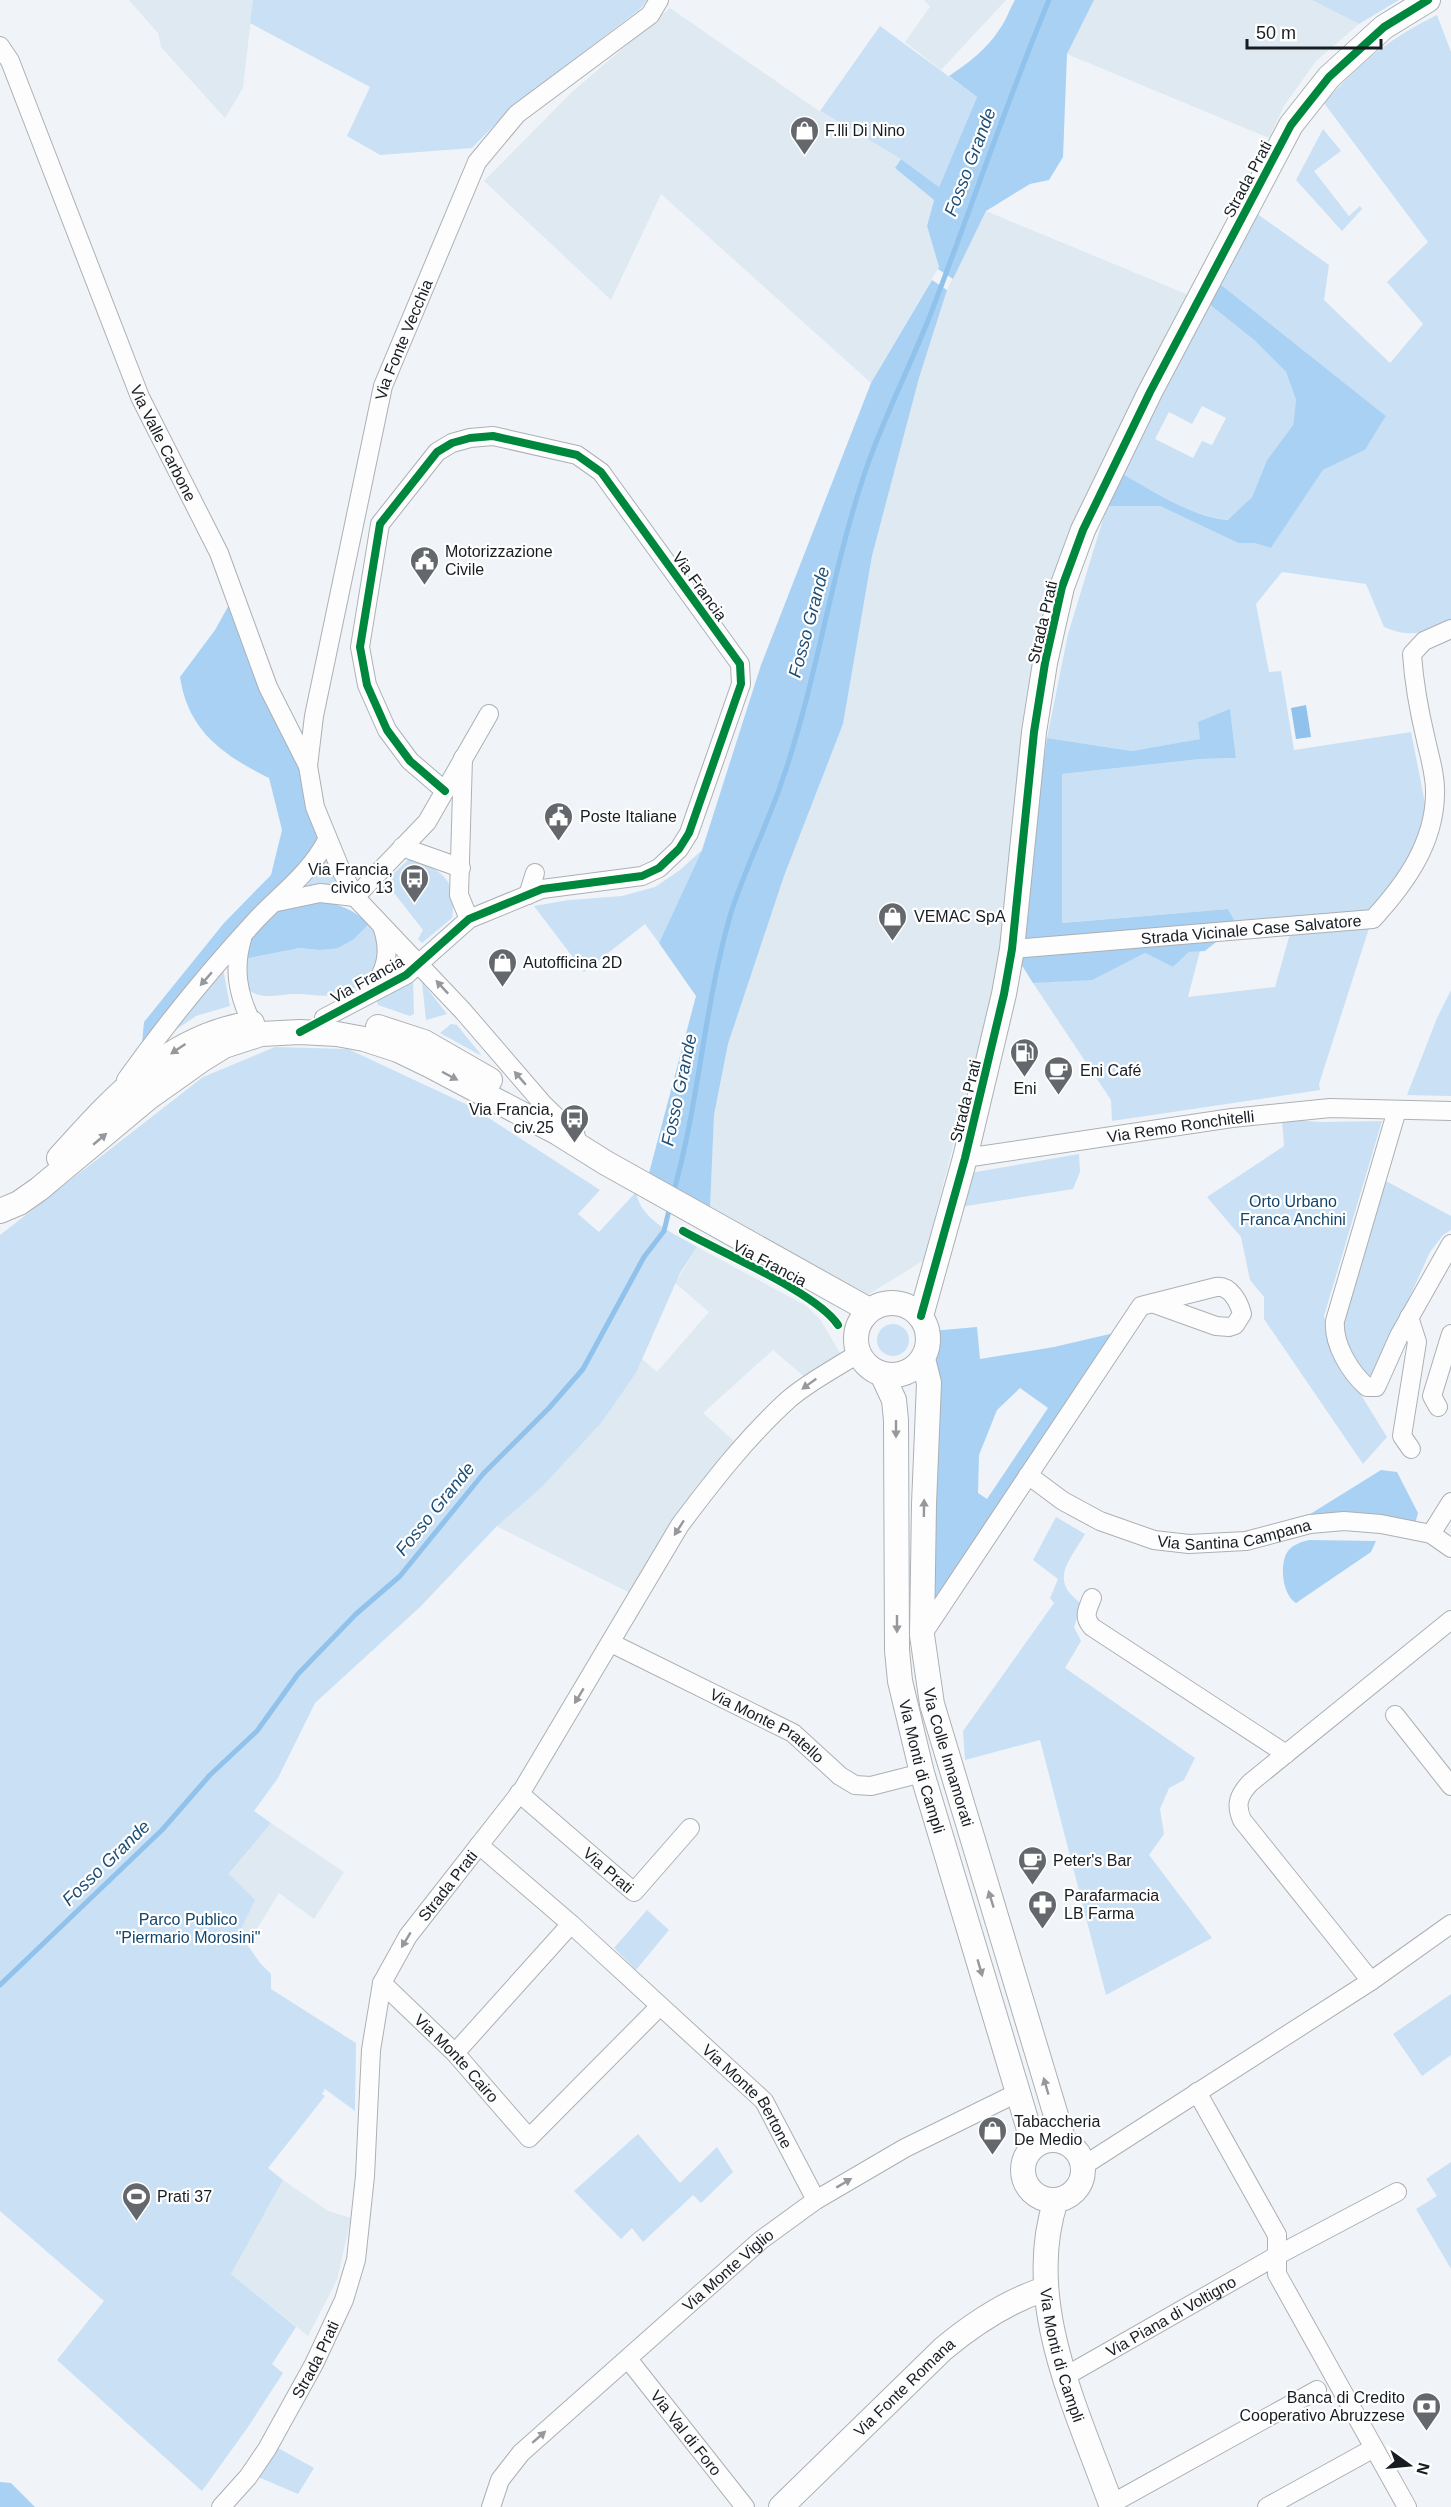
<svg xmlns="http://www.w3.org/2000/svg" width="1451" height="2507" viewBox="0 0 1451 2507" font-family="Helvetica,sans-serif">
	<rect width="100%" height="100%" fill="#f0f4f8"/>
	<path fill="#dee9f1" d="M129,0H253L243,88L225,118L161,47L158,33Z
		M924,0H1006L941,70L905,42L930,7Z
		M1094,0H1312L1359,24L1316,61L1284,106L1269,138L1067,54Z
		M670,8L819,111L901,159L895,168L934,200L927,226L939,267L871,383L661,194L611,300L484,181L573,91Z
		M986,211L1191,296L1072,537L1001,957L924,1260L866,1296L710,1209L714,1115L728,1044L784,876L843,724L872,556L919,378L947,290Z
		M697,1247L805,1305L820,1319L843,1358L806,1378L773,1350L703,1413L735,1442L698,1484L667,1529L630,1593L496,1526L542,1487L602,1422L636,1373L642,1359L657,1372L709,1312L675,1283Z
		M271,1823L344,1872L314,1919L279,1893L247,1945L239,1933L229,1875Z
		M283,2180L328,2211L351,2218L337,2280L308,2336L231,2274Z"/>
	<path fill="#c9e0f5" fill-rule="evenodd" d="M253,0H647L640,9L513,106L472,148L380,155L347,136L370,87L250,23Z
		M1312,0H1399L1359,24Z
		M1437,15L1451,52V621C1425,632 1412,639 1384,627L1366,584L1282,572L1256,604L1269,672L1281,671L1294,750L1411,732L1427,813L1412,854L1395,887L1373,907L1355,916L1237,925L1228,909L1062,923V774L1201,759L1236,758L1230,710L1201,739L1132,751L1047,738L1068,634L1107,506H1160L1238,543H1254L1271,548L1323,470L1365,450L1386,416L1220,284L1256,213L1329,265L1324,300L1390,363L1423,324L1387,282L1428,242L1324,103C1360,63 1388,39 1437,15Z
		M880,26L977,97L939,187L901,159L820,111Z
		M1323,129L1341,151L1314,171L1349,216L1360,206L1362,209L1342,231L1296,180Z
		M1209,304L1254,340L1286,372L1296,400L1293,425L1267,460L1252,497L1229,520C1195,518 1152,491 1123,474ZM1202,406L1226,418L1212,445L1202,441L1193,458L1155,439L1169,412L1192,424Z
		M702,850L659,943L645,924L584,972L534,906L569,900L622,896L655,887L680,870Z
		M327,858L343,886L297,891Z
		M410,858C442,870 458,880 452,918L422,943L418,939L423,930L391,889H377Z
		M1371,922L1319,1084L1320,1090L1112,1121L1111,1100L1033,983L1092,979L1145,953L1173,967L1189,952L1200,951L1188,997L1275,987L1291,930Z
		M369,924C390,957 371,990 334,995C322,997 309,994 296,994C278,994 263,1001 247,989L244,959L300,948L319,950L354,939Z
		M223,969L230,1006L196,1016L165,1037Z
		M413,979L414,1014L410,1016L378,1005L377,1001Z
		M422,982L447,1014L426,1020Z
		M1451,990V1096L1407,1095L1437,1018Z
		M451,1024L457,1025L482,1056L440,1033Z
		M275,1047L348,1049L470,1106L600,1190L578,1214L599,1232L636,1192C641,1221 674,1233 697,1247L680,1273L636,1373L602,1422L542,1487L496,1527L420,1607L315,1703L278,1778L254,1811L271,1823L229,1874L255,1900L239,1933L260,1963L271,1974V1989L356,2043L355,2111L325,2089L322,2094L325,2096L268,2168L283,2180L231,2274L296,2327L272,2364L283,2373L248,2427L202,2491L57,2360L104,2301L0,2211V1235L203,1077Z
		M1282,1119L1320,1122L1382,1121L1324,1316L1332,1348L1387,1437L1363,1464L1264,1319V1297L1250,1280L1241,1237L1207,1197L1284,1146Z
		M1079,1154L1080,1172L1073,1189L960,1207L970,1173Z
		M1386,1181L1451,1216V1230L1443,1235L1430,1252L1372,1380C1354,1366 1345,1349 1341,1327Z
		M877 1340a16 16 0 1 1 32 0a16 16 0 1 1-32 0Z
		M1056,1517L1085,1534C1069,1562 1048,1580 1082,1604L1074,1627L1081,1641L1065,1668L1195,1758L1184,1780L1169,1788L1160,1809L1164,1834L1149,1855L1212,1938L1106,1995L1040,1740L965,1760L963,1731L1054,1603L1050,1598L1058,1579L1033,1560Z
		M647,1910L669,1930L636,1970L614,1948Z
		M1451,1994V2055L1422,2076L1393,2034Z
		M638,2134L680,2183L717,2147L733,2172L701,2203L693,2195L643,2242L632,2228L621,2239L574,2191Z
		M1451,2162V2269L1416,2209L1437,2196L1426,2179Z
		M278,2448L314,2468L298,2494L256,2476Z"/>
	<path fill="#a9d1f4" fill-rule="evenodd" d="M1015,0H1094L1067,54L1063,157L1049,180L1030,184L986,211L953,279L938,269L939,267L927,226L934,200L895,168L901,159L939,187L977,97L949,76C967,64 987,49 999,30C1006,21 1009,10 1015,0Z
		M932,280L947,290L919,378L872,556L843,724L784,876L728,1044L714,1115L710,1209L658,1180L649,1173L696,996L659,943L702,850L761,665L871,383Z
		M1220,284L1386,416L1365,450L1323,470L1271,548L1254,543H1238L1160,506H1107L1123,474C1152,491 1195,518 1228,520L1252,497L1267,460L1293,425L1296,400L1286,372L1254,340L1209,304Z
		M230,603L301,768L327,840L142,1043L144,1022L224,923L271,875L282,830L269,778C223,755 188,731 180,677L215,630Z
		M1230,709L1236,758L1201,759L1062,774V923L1228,909L1237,925L1205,951L1189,952L1173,967L1145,953L1092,980L1033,983L1021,964L1032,845L1047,738L1132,751L1200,739L1198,722Z
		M320,901C340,904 354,910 369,924L354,939L338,948L319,950L300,948L244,959L252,937L277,910Z
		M977,1327L980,1359L1054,1347L1114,1333L934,1609L937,1339L931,1331ZM1020,1388L1048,1408L987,1499L978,1493L979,1455L997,1410Z
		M1381,1470L1397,1472L1418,1513L1414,1528L1307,1516Z
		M1309,1540L1376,1541L1371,1552L1296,1603C1282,1595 1279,1563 1288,1551C1294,1544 1301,1542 1309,1540Z
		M0,2482L11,2483L35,2507H0Z"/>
	<path fill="#90c2ec" d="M1306,705L1311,737L1296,739L1291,708Z"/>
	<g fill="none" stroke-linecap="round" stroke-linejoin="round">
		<path stroke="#90c2ec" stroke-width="5" d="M673,1194C699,1103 704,1007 730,916C744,870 767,826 782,781C819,675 832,563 870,458C888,409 912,362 931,313C971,209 1006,103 1049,0
			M0,1985L162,1830L210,1775L257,1731L298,1674L356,1614L400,1576L483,1474L549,1408L583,1369L644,1257L664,1231L670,1206"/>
		<defs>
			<g id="minor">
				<path id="s1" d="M0,46L10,61L140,397L219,553L268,687L308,766L315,807L340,868L355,897L463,1011L544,1105L576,1136"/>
				<path d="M463,758L459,895L469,919"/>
				<path id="s2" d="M308,766L314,716L383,386L477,162L517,114L650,15L659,0"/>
				<path d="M402,847L461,868"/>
				<path d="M528,895L535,873"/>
				<path d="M355,897L427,822L489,714"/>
				<path d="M277,902L320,893L355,897"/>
				<path d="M242,939C233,969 238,995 252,1023"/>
				<path id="s3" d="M1012,949L1373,919C1405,884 1434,844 1435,795C1436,777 1430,758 1426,740C1419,711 1414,684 1412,654L1424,641L1451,629"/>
				<path d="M370,991C387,971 391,951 382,926"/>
				<path d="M324,1018L406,975L469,919L542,889L642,876L659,868L679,849L689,833L741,684L740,664L601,472L577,455L493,436L470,438L452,443L437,452L380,524L360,647L367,685L387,730L410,761L445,791"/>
				<path d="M126,1080C166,1024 210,970 257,919C282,893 310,873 327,840"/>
				<path d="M1397,1110L1335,1321C1333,1344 1350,1372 1367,1387H1376L1378,1383L1399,1336L1451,1244"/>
				<path id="s4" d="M965,1158L1232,1118L1330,1108L1451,1111"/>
				<path d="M1409,1317L1417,1342L1402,1436L1411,1449"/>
				<path d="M1438,1407L1432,1396L1451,1334"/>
				<path id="s5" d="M1028,1475L1063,1501L1100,1521L1154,1540L1189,1544L1246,1541L1310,1524L1344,1521L1381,1524L1431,1534L1451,1548"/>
				<path d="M1431,1534L1451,1502"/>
				<path d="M1092,1598C1087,1610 1083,1617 1092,1627L1286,1754"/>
				<path d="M922,1635L1141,1306L1216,1287C1230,1285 1239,1302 1242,1314L1235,1325L1229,1327L1216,1326L1152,1303"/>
				<path id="s6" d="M611,1643L793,1733L840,1776L855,1785L871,1786L922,1773"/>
				<path d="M1395,1715L1451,1786"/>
				<path id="s7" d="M519,1793L634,1892L690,1828"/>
				<path id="s8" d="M479,1845L571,1924L764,2101L816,2200"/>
				<path d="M1371,1981L1242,1820C1235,1804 1239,1795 1250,1783L1451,1620"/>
				<path id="s9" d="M382,1983L455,2053L529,2138L660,2006"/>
				<path d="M455,2053L571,1924"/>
				<path d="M1197,2092L1277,2235V2274L1407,2507"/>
				<path d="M1083,2166L1371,1981L1451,1924"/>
				<path id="s10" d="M628,2359L745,2507"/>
				<path id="s11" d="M1064,2377L1278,2255L1397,2192"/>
				<path d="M1111,2504L1317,2390"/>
				<path id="s12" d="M221,2507L248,2477L267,2449L314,2364L344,2300L356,2260L365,2176L371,2050L382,1983L408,1936L523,1789L680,1525C713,1481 748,1436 789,1399C810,1381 836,1368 859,1353"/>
				<path id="s13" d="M491,2507L500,2480L521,2453L761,2240L816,2200L905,2148L1017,2093"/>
				<path d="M1267,2507L1374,2448"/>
			</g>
			<g id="tertiary">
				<path d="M378,1027L424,1042L490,1080"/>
				<path d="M59,1158C114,1097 166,1037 252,1023"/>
				<path d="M0,1211L19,1203L39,1189L148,1098L203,1059L224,1046L261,1034L300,1032L337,1034L364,1039L398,1050L429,1065L558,1133L606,1163L869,1310"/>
				<circle cx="892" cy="1339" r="36"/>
				<path d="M921,1316L965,1158L1004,994L1012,949L1034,732L1045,663L1062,587L1083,530L1150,392L1291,125L1329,77L1384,27L1428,0"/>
				<path id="s14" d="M923,1359L929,1383L924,1504L922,1635L932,1704L1064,2142"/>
				<path id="s15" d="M882,1374L894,1400L896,1420L897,1650L900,1681L922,1773L1034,2146"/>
				<circle cx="1053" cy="2170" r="30"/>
				<path id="s16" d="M1056,2200C1022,2302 1078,2412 1112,2507"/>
				<path id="s17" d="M781,2507L943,2349C973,2324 1008,2301 1045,2289"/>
			</g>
		</defs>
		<use href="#minor" stroke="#acb0b4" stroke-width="20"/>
		<use href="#tertiary" stroke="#acb0b4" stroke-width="26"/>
		<use href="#minor" stroke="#fdfdfe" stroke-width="18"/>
		<use href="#tertiary" stroke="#fdfdfe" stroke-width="24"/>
		<defs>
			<path id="cycleway" d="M300,1032L406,975L469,919L542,889L642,876L659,868L679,849L689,833L741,684L740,664L601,472L577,455L493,436L470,438L452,443L437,452L380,524L360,647L367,685L387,730L410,761L445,791
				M683,1231C720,1252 817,1293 838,1325
				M921,1316L965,1158L1004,994L1012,949L1034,732L1045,663L1062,587L1083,530L1150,392L1291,125L1329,77L1384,27L1428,0"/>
		</defs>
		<use href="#cycleway" stroke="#fff" stroke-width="11"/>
		<use href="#cycleway" stroke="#00873e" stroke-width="8"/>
	</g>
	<defs><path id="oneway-solid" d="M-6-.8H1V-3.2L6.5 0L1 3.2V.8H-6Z" transform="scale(1.5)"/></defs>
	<g fill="#96989b">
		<use href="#oneway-solid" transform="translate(206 979) rotate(131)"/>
		<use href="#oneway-solid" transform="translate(442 987) rotate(-133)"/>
		<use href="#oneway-solid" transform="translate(178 1049) rotate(146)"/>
		<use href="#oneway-solid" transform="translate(450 1076) rotate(28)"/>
		<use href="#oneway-solid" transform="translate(520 1078) rotate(-131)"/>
		<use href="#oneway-solid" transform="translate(100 1139) rotate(-40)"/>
		<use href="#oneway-solid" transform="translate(809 1384) rotate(144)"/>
		<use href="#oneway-solid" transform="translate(896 1429) rotate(90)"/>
		<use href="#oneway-solid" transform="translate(924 1508) rotate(-89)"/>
		<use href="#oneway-solid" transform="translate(679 1528) rotate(123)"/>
		<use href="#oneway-solid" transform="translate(897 1624) rotate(90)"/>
		<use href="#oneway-solid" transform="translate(579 1696) rotate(121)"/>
		<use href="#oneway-solid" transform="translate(991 1899) rotate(-107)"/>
		<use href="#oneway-solid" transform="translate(406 1940) rotate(121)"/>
		<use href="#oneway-solid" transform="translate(980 1968) rotate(74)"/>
		<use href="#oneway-solid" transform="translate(1046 2086) rotate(-106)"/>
		<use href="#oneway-solid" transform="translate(844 2183) rotate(-31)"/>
		<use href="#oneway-solid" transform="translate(539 2437) rotate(-41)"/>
	</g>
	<defs>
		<symbol id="shop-pin" viewBox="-11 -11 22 30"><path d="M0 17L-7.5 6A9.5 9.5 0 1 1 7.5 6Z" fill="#64686d" stroke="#fff"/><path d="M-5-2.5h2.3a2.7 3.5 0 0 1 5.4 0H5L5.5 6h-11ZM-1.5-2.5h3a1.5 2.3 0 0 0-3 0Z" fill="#fff"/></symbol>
		<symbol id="civic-pin" viewBox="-11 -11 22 30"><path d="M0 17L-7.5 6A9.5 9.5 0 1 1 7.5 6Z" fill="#64686d" stroke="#fff"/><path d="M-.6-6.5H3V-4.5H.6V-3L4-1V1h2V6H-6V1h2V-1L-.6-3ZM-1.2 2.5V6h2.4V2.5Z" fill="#fff"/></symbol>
		<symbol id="bus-pin" viewBox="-11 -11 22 30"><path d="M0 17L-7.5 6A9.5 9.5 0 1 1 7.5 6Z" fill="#64686d" stroke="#fff"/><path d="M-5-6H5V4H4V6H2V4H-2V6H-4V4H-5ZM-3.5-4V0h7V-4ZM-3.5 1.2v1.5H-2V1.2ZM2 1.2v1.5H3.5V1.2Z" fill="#fff"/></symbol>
		<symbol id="fuel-pin" viewBox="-11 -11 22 30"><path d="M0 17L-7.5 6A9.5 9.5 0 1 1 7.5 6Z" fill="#64686d" stroke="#fff"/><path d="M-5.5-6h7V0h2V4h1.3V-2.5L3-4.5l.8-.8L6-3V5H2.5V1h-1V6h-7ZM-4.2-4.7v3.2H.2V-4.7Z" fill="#fff"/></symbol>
		<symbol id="cafe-pin" viewBox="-11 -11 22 30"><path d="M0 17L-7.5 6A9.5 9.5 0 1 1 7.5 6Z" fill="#64686d" stroke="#fff"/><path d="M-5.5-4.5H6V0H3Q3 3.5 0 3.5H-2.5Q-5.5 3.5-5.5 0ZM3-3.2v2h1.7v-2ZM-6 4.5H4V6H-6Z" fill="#fff"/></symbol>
		<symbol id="pharmacy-pin" viewBox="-11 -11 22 30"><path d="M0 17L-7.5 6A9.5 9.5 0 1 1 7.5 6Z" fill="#64686d" stroke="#fff"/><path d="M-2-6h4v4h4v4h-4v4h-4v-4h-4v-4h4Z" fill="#fff"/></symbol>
		<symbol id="stadium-pin" viewBox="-11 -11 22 30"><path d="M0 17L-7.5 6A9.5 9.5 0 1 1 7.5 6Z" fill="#64686d" stroke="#fff"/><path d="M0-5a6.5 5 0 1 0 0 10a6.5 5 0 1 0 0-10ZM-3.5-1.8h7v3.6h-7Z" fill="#fff"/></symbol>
		<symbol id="bank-pin" viewBox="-11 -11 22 30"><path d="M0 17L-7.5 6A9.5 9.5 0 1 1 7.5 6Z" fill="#64686d" stroke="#fff"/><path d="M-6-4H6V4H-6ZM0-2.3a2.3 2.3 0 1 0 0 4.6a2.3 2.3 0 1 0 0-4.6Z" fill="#fff"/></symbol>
	</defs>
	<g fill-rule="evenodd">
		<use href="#shop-pin" x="788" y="114" width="33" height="45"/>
		<use href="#civic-pin" x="408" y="544" width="33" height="45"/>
		<use href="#civic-pin" x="542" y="800" width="33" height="45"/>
		<use href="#bus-pin" x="398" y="862" width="33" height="45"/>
		<use href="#shop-pin" x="876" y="900" width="33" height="45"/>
		<use href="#shop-pin" x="486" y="946" width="33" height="45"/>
		<use href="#fuel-pin" x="1008" y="1036" width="33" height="45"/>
		<use href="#cafe-pin" x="1042" y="1054" width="33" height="45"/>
		<use href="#bus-pin" x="558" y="1102" width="33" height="45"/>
		<use href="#cafe-pin" x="1016" y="1844" width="33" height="45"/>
		<use href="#pharmacy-pin" x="1026" y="1888" width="33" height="45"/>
		<use href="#shop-pin" x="976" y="2114" width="33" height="45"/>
		<use href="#stadium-pin" x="120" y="2180" width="33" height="45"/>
		<use href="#bank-pin" x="1410" y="2390" width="33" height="45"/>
	</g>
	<g text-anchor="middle" stroke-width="4.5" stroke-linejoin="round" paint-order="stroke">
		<g font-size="16" fill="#181d22" stroke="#fff" text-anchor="start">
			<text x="825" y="136">F.lli Di Nino</text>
			<text x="445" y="557">Motorizzazione<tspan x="445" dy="18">Civile</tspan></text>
			<text x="580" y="822">Poste Italiane</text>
			<text x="393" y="875" text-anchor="end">Via Francia,<tspan x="393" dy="18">civico 13</tspan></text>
			<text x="914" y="922">VEMAC SpA</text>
			<text x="523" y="968">Autofficina 2D</text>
			<text x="1080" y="1076">Eni Café</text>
			<text x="1025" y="1094" text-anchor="middle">Eni</text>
			<text x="554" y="1115" text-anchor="end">Via Francia,<tspan x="554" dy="18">civ.25</tspan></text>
			<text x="1053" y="1866">Peter's Bar</text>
			<text x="1064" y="1901">Parafarmacia<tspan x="1064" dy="18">LB Farma</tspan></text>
			<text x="1014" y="2127">Tabaccheria<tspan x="1014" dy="18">De Medio</tspan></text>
			<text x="157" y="2202">Prati 37</text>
			<text x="1405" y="2403" text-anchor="end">Banca di Credito<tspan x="1405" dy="18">Cooperativo Abruzzese</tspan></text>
		</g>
		<g font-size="16" fill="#181d22" stroke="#fff">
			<text transform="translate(1247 179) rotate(-62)" y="6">Strada Prati</text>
			<text dy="6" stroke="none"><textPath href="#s2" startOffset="438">Via Fonte Vecchia</textPath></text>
			<text dy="6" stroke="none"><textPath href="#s1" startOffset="430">Via Valle Carbone</textPath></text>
			<text transform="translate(700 586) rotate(54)" y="6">Via Francia</text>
			<text transform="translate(1042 622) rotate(-77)" y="6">Strada Prati</text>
			<text dy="6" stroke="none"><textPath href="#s3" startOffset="240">Strada Vicinale Case Salvatore</textPath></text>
			<text transform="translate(367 979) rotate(-29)" y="6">Via Francia</text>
			<text transform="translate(965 1101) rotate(-76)" y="6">Strada Prati</text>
			<text dy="6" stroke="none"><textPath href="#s4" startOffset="218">Via Remo Ronchitelli</textPath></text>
			<text transform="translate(770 1263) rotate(28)" y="6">Via Francia</text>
			<text dy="6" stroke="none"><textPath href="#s5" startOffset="224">Via Santina Campana</textPath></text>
			<text dy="6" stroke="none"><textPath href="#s6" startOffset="177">Via Monte Pratello</textPath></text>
			<text dy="6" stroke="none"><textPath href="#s14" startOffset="402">Via Colle Innamorati</textPath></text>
			<text dy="6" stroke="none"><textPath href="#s15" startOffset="398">Via Monti di Campli</textPath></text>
			<text dy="6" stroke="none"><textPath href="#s7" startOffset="118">Via Prati</textPath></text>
			<text dy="6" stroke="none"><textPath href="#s12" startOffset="680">Strada Prati</textPath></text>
			<text dy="6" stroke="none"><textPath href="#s9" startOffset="106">Via Monte Cairo</textPath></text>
			<text dy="6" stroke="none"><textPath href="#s8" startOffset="369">Via Monte Bertone</textPath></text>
			<text dy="6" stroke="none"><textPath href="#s13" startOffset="339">Via Monte Viglio</textPath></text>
			<text dy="6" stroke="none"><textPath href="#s11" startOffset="123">Via Piana di Voltigno</textPath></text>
			<text dy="6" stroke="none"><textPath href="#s16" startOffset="158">Via Monti di Campli</textPath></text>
			<text dy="6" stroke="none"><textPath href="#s12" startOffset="176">Strada Prati</textPath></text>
			<text dy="6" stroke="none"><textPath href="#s17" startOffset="172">Via Fonte Romana</textPath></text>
			<text dy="6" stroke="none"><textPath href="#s10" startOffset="94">Via Val di Foro</textPath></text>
		</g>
		<g font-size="16" fill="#13466d" stroke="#fff">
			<text x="1293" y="1207">Orto Urbano<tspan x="1293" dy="18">Franca Anchini</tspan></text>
			<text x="188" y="1925">Parco Publico<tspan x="188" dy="18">"Piermario Morosini"</tspan></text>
		</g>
		<g font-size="18" font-style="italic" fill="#1e4f77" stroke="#fff">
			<text transform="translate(970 162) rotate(-69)" y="6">Fosso Grande</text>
			<text transform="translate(809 622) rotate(-75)" y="6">Fosso Grande</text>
			<text transform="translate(679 1090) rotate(-78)" y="6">Fosso Grande</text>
			<text transform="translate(435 1509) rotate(-51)" y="6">Fosso Grande</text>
			<text transform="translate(106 1863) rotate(-44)" y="6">Fosso Grande</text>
		</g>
	</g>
	<g transform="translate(1409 2465) rotate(105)" stroke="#ffffff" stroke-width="4.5" paint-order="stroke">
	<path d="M0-4.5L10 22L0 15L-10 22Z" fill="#181d22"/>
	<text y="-9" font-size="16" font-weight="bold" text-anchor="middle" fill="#181d22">N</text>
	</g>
	<path d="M1247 39v9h134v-9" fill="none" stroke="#181d22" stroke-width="3"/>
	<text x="1256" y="39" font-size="18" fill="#181d22" stroke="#ffffff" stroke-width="4.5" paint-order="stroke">50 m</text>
</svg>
